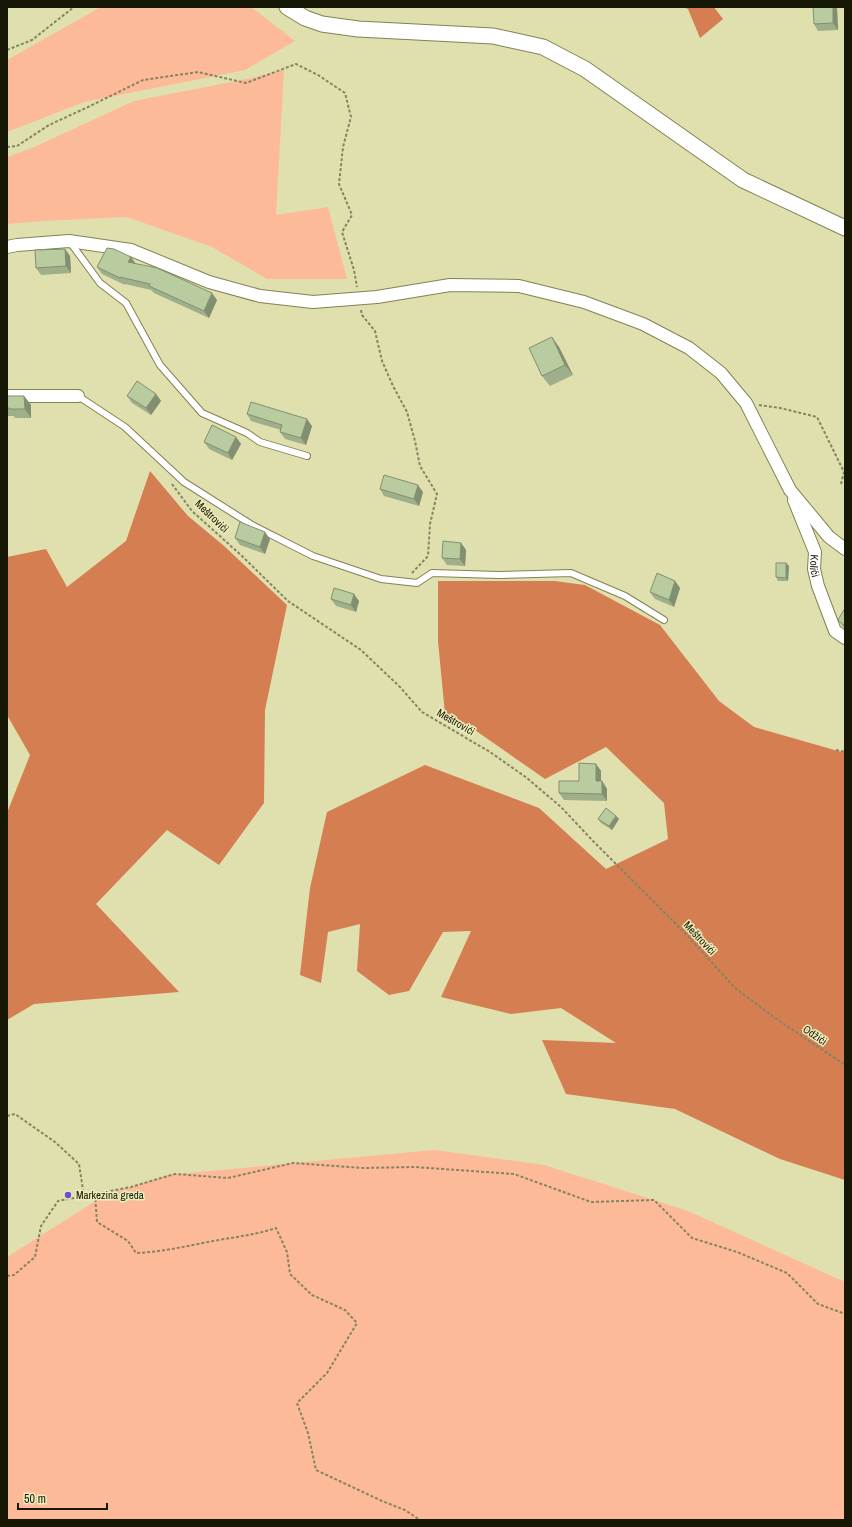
<svg xmlns="http://www.w3.org/2000/svg" width="852" height="1527" viewBox="0 0 852 1527" font-family="'Archivo Narrow',sans-serif">
	<rect width="100%" height="100%" fill="#e0dfae"/>
	<path fill="#fcba99" d="M101,7H251L295,41L245,70L84,102L7,132V60Z
		M284,70L276,215L328,207L347,279H267L212,247L127,217L42,221L7,224V157L32,148L134,101L252,78Z
		M434,1150L544,1165L688,1211L845,1282V1520H7V1257L105,1195L167,1175Z"/>
	<path fill="#d47e52" d="M683,7H714L723,19L700,38L688,9Z
		M150,471L188,516L223,545L287,605L265,710L264,803L219,865L167,830L96,904L179,992L34,1004L7,1020V813L30,755L7,715V557L46,549L67,587L126,541Z
		M438,581H555L585,585L660,625L719,701L754,727L845,753V1180L780,1159L675,1109L566,1094L542,1040L616,1043L561,1008L511,1014L441,997L471,931L443,932L409,991L389,995L357,971L360,924L328,932L321,983L300,975L310,888L327,812L425,765L539,808L606,869L668,839L664,803L606,747L545,779L472,728L445,714L438,641Z"/>
	<g fill="none" stroke-linecap="round" stroke-linejoin="round">
		<defs>
			<path id="service" d="M70,242L100,283L126,303L160,365L202,413L247,433L260,442L307,456
				M78,396L125,427L184,482L252,525L313,556L381,579L417,583L432,573L499,575L571,573L625,596L664,620"/>
			<g id="minor">
				<path d="M7,247L17,245L69,241L131,250L209,282L260,296L313,302L377,297L450,285L519,286L584,302L643,324L689,348L721,373L746,403L790,490L829,537L845,549"/>
				<path d="M7,396H78"/>
				<path id="s1" d="M794,500L815,552L814,569L818,586L835,631L845,638"/>
			</g>
			<path id="tertiary" d="M287,7L305,18L322,24L358,29L493,36L543,47L585,69L743,180L845,228"/>
		</defs>
		<use href="#service" stroke="#838254" stroke-width="8"/>
		<use href="#minor" stroke="#838254" stroke-width="14"/>
		<use href="#tertiary" stroke="#838254" stroke-width="17"/>
		<path stroke="#858461" stroke-width="2" stroke-dasharray="3 2" stroke-linecap="butt" d="M7,50L32,40L74,7
			M7,147L17,146L49,125L86,108L143,80L198,72L246,83L296,64L318,75L345,93L351,117L343,147L339,184L352,215L342,232L354,270L357,287
			M361,310L362,315L375,331L382,361L393,386L407,412L415,441L420,466L437,494L430,524L428,556L412,573
			M759,405L780,408L817,417L844,472L841,484
			M172,484L192,511L242,556L288,601L361,650L400,687L422,712L490,752L527,778L561,807L594,842L684,932L735,988L775,1018L845,1065
			M836,750L845,752
			M7,1116L15,1114L55,1142L79,1164L84,1196
			M95,1194L97,1222L128,1241L136,1253C162,1252 187,1246 213,1241C235,1237 255,1235 276,1228L287,1252L290,1274L312,1295L345,1310L357,1323L327,1373L297,1403L308,1433L316,1470L382,1501L405,1510L420,1520
			M7,1276L14,1275L35,1257L41,1226L58,1201L131,1187L175,1174L228,1178L293,1163L363,1168L415,1167L514,1174L591,1202L654,1200L692,1238L737,1252L787,1273L818,1304L845,1314"/>
		<use href="#service" stroke="#fff" stroke-width="6"/>
		<use href="#minor" stroke="#fff" stroke-width="12"/>
		<use href="#tertiary" stroke="#fff" stroke-width="15"/>
	</g>
	<path fill="#9faf8a" d="M837,7L838,30L818,31L814,24Z
		M65,249L70,256L71,273L41,275L36,268Z
		M135,264L217,300L209,318L154,293L151,290L125,284V285L102,274L97,267Z
		M559,347L573,375L550,386L542,376Z
		M156,394L161,401L151,415L132,403L127,396Z
		M7,396H24L31,405V418H15L14,416H7Z
		M247,414L312,426L306,445L285,439L280,432L281,430L251,421Z
		M236,437L241,444L232,460L209,449L204,442Z
		M380,489L423,492L419,506L384,496Z
		M235,538L270,539L265,554L240,545Z
		M461,543L466,550L465,566L447,565L442,558Z
		M786,563L789,566L788,581H778L776,577Z
		M675,581L680,588L674,607L655,599L650,592Z
		M331,599L359,601L356,612L336,606Z
		M845,608V629L843,627L838,620Z
		M596,764L601,771V781H602L607,789V801L564,800L559,793L579,781Z
		M616,816L619,819L612,830L601,823L598,819Z"/>
	<path fill="#828f70" d="M833,7H837L838,30L833,23Z
		M65,249L70,256L71,273L66,266Z
		M131,257L136,264L128,262Z
		M212,293L217,300L209,318L204,311Z
		M552,337L559,347L573,375L565,365Z
		M156,394L161,401L151,415L146,408Z
		M24,396L31,405V418L25,409Z
		M307,419L312,426L306,445L301,438Z
		M236,437L241,444L232,460L228,453Z
		M418,485L423,492L419,506L414,499Z
		M265,532L270,539L265,554L260,547Z
		M461,543L466,550L465,566L460,559Z
		M786,563L789,566L788,581L786,578Z
		M675,581L680,588L674,607L669,600Z
		M354,594L359,601L356,612L351,605Z
		M596,764L601,771V788L596,781Z
		M602,781L607,789V801L602,794Z
		M616,816L619,819L612,830L609,826Z"/>
	<path fill="#b9cca0" stroke="#828f70" d="M813,7H833V23L814,24Z
		M107,248L114,249L131,257L128,262L157,268L212,293L204,311L149,286L150,284L120,277V278L97,267Z
		M65,249L66,266L36,268L35,250Z
		M552,337L565,365L542,376L529,348Z
		M137,381L156,394L146,408L127,396Z
		M7,396H24L25,409H9V408H7Z
		M251,402L307,419L301,438L280,432L282,425L247,414Z
		M212,425L236,437L228,453L204,442Z
		M384,475L418,485L414,499L380,489Z
		M240,522L265,532L260,547L235,538Z
		M443,541L461,543L460,559L442,558Z
		M776,563H786V578L776,577Z
		M657,573L675,581L669,600L650,592Z
		M334,588L354,594L351,605L331,599Z
		M845,608V626L838,620Z
		M579,763L596,764V781H602V794L559,793V781H579Z
		M606,808L616,816L609,826L598,819Z"/>
	<circle fill="#6851cb" stroke="#ededbb" stroke-width="1.5" cx="68" cy="1195" r="4"/>
	<g text-anchor="middle" stroke-width="3" stroke-linejoin="round" paint-order="stroke">
		<g font-size="11" fill="#171705" stroke="#ededbb">
			<text transform="translate(212 516) rotate(44)" y="4">Meštrovići</text>
			<text dy="4" stroke="none"><textPath href="#s1" startOffset="70">Kolići</textPath></text>
			<text transform="translate(456 722) rotate(30)" y="4">Meštrovići</text>
			<text transform="translate(700 938) rotate(47)" y="4">Meštrovići</text>
			<text transform="translate(815 1035) rotate(34)" y="4">Odžići</text>
		</g>
		<g font-size="11" fill="#171705" stroke="#ededbb" text-anchor="start">
			<text x="76" y="1199">Markezina greda</text>
		</g>
	</g>
	<rect width="852" height="1527" fill="none" stroke="#171705" stroke-width="16"/>
	<path d="M18 1503v6h89v-6" fill="none" stroke="#171705" stroke-width="2"/>
	<text x="24" y="1503" font-size="12" fill="#171705" stroke="#ededbb" stroke-width="3" paint-order="stroke">50 m</text>
</svg>
